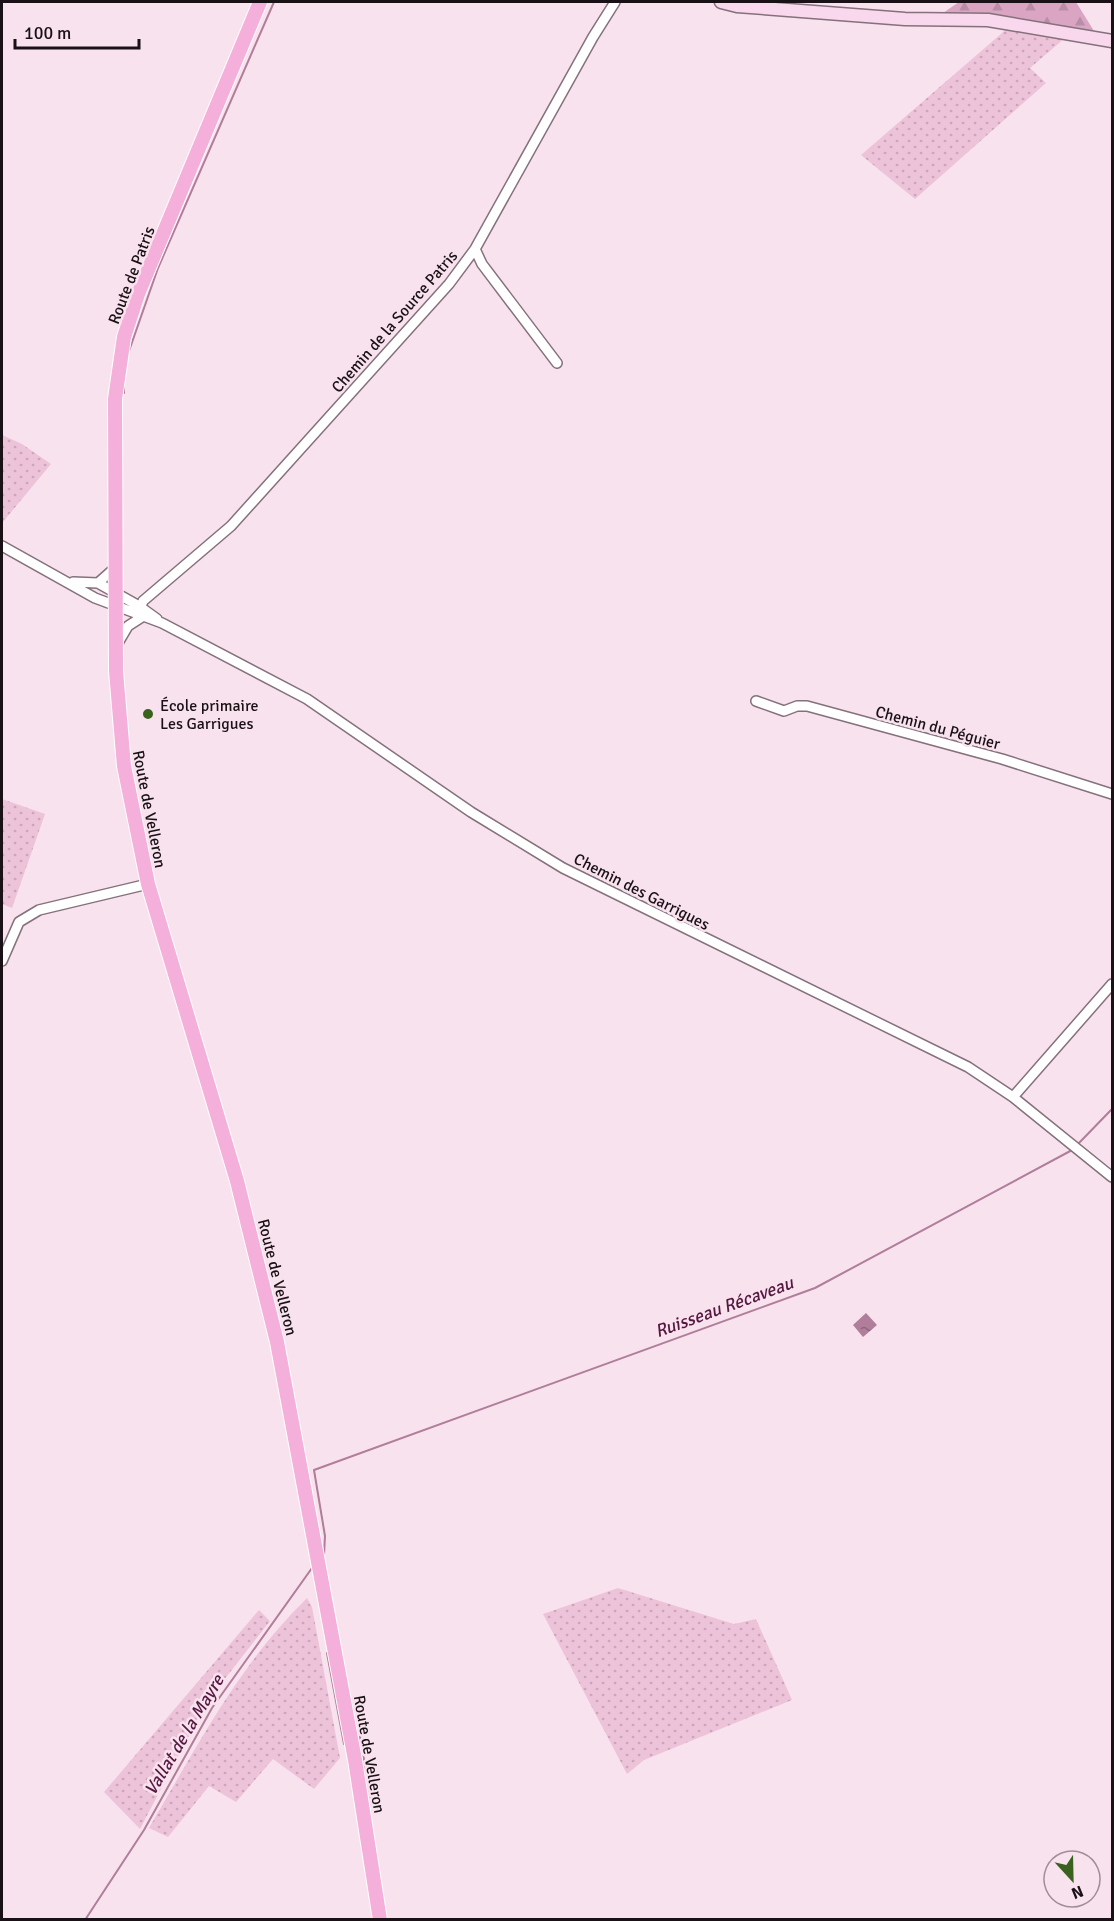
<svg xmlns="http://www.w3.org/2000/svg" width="1114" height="1921" viewBox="0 0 1114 1921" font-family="Signika,sans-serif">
	<defs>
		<pattern id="grass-dots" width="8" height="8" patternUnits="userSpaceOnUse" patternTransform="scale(1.5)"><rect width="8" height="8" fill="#edc3da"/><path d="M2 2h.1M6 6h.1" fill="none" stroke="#cba6ba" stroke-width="1.8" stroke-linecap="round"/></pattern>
		<pattern id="forest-firs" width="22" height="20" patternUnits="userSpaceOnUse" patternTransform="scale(1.5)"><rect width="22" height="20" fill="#d9a5c3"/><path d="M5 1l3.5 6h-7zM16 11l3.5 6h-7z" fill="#ba8da7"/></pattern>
		<pattern id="water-ripples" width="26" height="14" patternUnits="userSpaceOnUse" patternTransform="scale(1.5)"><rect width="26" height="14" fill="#b07d9a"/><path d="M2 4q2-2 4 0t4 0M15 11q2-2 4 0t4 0" fill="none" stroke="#8e657c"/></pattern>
	</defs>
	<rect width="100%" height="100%" fill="#f8e2ee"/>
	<path fill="url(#grass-dots)" d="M1009,27L1065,38L1030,68L1046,83L915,199L861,155Z
		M2,435L22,444L51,464L2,523Z
		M2,799L45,814L12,908L2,904Z
		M618,1588L734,1624L756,1619L792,1700L644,1760L627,1774L543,1614Z
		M307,1598L312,1607L340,1758L314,1789L273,1759L236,1802L209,1786L168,1837L149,1828C196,1748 240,1663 307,1598Z
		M259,1610L270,1621L206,1703L140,1829L104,1792Z"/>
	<path fill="url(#forest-firs)" d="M959,2H1076L1094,31L998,17L940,15Z"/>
	<path fill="url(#water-ripples)" d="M866,1313L877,1325L863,1337L853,1325Z"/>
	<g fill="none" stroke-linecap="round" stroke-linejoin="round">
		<path stroke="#b07d9a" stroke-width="2" d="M129,351L158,268L274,2
			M124,393V383
			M1078,1144L1112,1109
			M324,1555L325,1536L314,1470L815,1288L1074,1149
			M327,1653L344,1744
			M359,1731L371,1799
			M85,1920L144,1830L212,1708L312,1568"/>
		<defs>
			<path id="street" d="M475,249L482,264L557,363
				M2,546L95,598L162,623L307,699L471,812L563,868L968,1067L1013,1097L1112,1177
				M73,582L98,583L116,567
				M98,583L139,606L157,619
				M138,615L143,601L231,526L449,284L475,249L593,37L615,2
				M118,643L128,626L142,617
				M756,701L784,711L797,706H807L1002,759L1112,794
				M2,961L19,922L39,910L148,884
				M1013,1097L1112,984"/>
			<path id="secondary" d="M721,2L737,6L905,19L988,20L1112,41"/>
			<path id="primary" d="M260,2L138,294L124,337L115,399L116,671L124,766L148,884L237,1181L277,1342L355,1760L380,1920"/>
		</defs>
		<use href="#street" stroke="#84717b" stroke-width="12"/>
		<use href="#secondary" stroke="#84717b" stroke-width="15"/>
		<use href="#primary" stroke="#fff" stroke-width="16"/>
		<use href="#street" stroke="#fff" stroke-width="9"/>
		<use href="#secondary" stroke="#f9d7ec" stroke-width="12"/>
		<use href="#primary" stroke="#f4afda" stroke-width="14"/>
	</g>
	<circle fill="#3a621e" stroke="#f8e2ee" stroke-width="2" cx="148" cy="714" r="6"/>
	<g text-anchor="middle" stroke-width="5" stroke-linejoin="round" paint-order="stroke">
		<g font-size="16" fill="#191115" stroke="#f8e2ee">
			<text transform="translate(131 275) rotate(-69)" y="6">Route de Patris</text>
			<text transform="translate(394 321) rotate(-49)" y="6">Chemin de la Source Patris</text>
			<text transform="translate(938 727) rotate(15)" y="6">Chemin du Péguier</text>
			<text transform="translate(150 809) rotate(79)" y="6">Route de Velleron</text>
			<text transform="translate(642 891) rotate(27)" y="6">Chemin des Garrigues</text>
			<text transform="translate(278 1277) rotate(76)" y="6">Route de Velleron</text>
			<text transform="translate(370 1754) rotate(80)" y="6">Route de Velleron</text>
		</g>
		<g font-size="16" fill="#191115" stroke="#f8e2ee" text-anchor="start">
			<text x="160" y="711">École primaire<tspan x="160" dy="18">Les Garrigues</tspan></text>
		</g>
		<g font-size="18" font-style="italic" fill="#561841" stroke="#f8e2ee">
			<text transform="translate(724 1307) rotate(-20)" y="6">Ruisseau Récaveau</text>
			<text transform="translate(184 1735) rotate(-59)" y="6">Vallat de la Mayre</text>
		</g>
	</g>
	<rect width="1114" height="1921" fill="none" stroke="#191115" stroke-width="6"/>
	<g transform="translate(1072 1879) rotate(158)"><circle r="28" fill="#f8e2ee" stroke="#9f8e97" stroke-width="1.5"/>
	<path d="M0-4.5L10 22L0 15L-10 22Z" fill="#3a621e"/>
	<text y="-9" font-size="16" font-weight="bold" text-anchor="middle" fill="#191115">N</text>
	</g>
	<path d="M15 39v9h124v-9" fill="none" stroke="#191115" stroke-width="3"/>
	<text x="24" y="39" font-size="18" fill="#191115" stroke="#f8e2ee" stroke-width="4.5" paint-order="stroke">100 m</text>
</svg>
